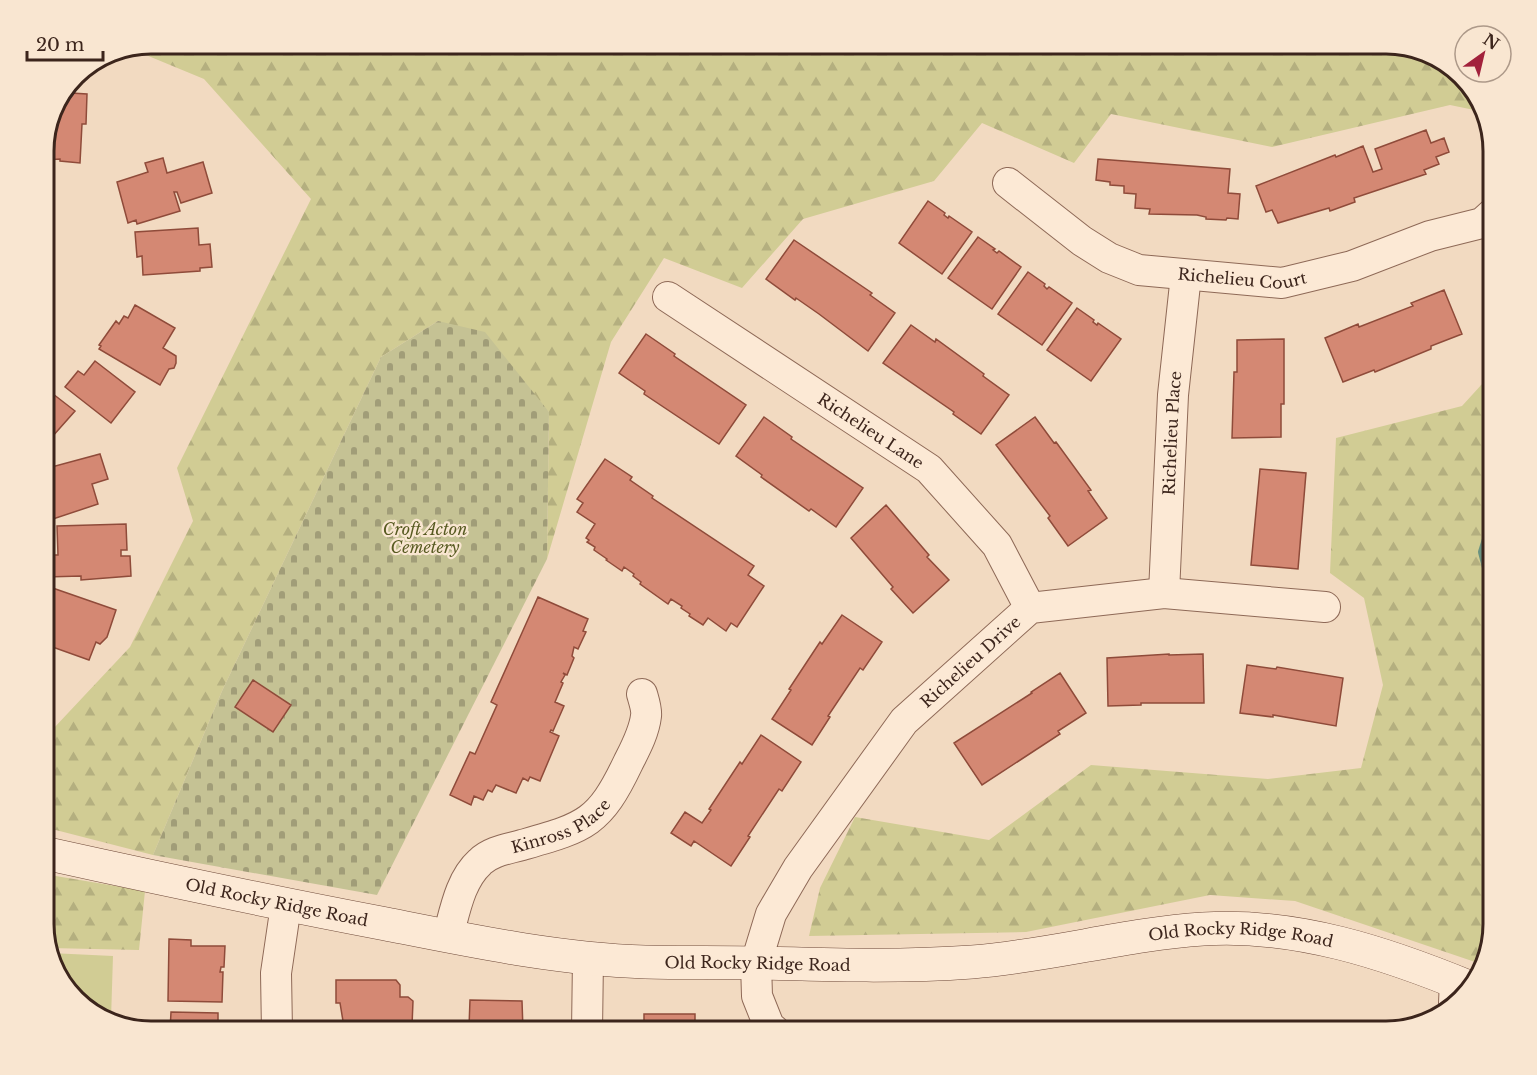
<svg xmlns="http://www.w3.org/2000/svg" width="1537" height="1075" viewBox="0 0 1537 1075" font-family="'Libre Baskerville',serif">
	<defs>
		<pattern id="forest-firs" width="22" height="20" patternUnits="userSpaceOnUse" patternTransform="scale(1.5)"><rect width="22" height="20" fill="#d1cc94"/><path d="M5 1l3.5 6h-7zM16 11l3.5 6h-7z" fill="#b4af7f"/></pattern>
		<pattern id="cemetery-stones" width="16" height="16" patternUnits="userSpaceOnUse" patternTransform="scale(1.5)"><rect width="16" height="16" fill="#c5c294"/><path d="M2 7V4a2 2 0 0 1 4 0v3zM10 15v-3a2 2 0 0 1 4 0v3z" fill="#a19d78"/></pattern>
	</defs>
	<rect width="100%" height="100%" fill="#f2dac1"/>
	<path fill="url(#forest-firs)" d="M151,44H1386L1446,62L1482,103L1484,112L1450,105L1272,147L1111,114L1074,163L982,123L934,181L803,219L742,288L664,258L611,342L547,559L549,412L438,321L381,357L222,691L153,855L44,827V735L53,729L130,647L193,521L177,468L311,199L204,79L129,48Z
		M1493,372V925L1481,964L1295,901L1210,895L1026,932L809,936L820,888L855,817L989,840L1091,765L1268,779L1361,768L1383,685L1364,598L1330,573L1336,438L1462,406Z
		M44,874L145,891L139,950L49,948L44,931Z"/>
	<path fill="url(#cemetery-stones)" d="M438,321L485,332L549,412L547,559L377,895L153,855L222,691L381,357Z"/>
	<path fill="#d1cc94" d="M50,953L113,956L111,1019L91,1013L58,978Z"/>
	<g fill="none" stroke-linecap="round" stroke-linejoin="round">
		<path stroke="#6a9381" stroke-width="8" d="M1493,517L1482,552L1493,595"/>
	</g>
	<path fill="#d48873" stroke="#8f4b3a" stroke-width="1.5" d="M72,82L71,93L87,94L86,124H82L80,163L60,161V159L44,160V144Z
		M1426,130L1431,143L1444,138L1449,152L1436,157L1439,164L1424,170L1426,174L1354,198L1355,202L1330,211L1329,208L1278,223L1272,210L1266,212L1256,186L1335,155L1336,157L1363,146L1373,172L1382,169L1375,149Z
		M163,158L167,173L203,162L212,193L181,203L177,192H174L180,211L137,224L136,220L128,223L117,182L148,172L145,163Z
		M1098,159L1230,169L1228,193L1240,194L1238,219L1227,218L1226,220L1206,219V217L1197,215L1149,214L1150,209L1135,208L1136,194L1124,193V186L1110,185V182L1096,180Z
		M928,201L945,213L944,215L948,218L949,216L972,232L942,274L899,243Z
		M198,228L199,245L210,244L212,267L200,268V271L143,275L142,256L137,257L135,232Z
		M978,237L995,249L993,250L997,253L999,251L1021,267L992,309L948,278Z
		M794,240L872,293L870,295L895,313L868,351L819,314L796,298L795,300L766,279Z
		M1028,272L1045,284L1044,286L1047,289L1049,287L1072,303L1042,345L998,314Z
		M1444,290L1462,334L1431,346V349L1375,372L1374,370L1343,382L1325,338L1358,324L1359,327L1413,306L1411,303Z
		M135,305L175,328L163,348L176,356V363L174,368L169,369L160,385L99,349L101,346L99,345L116,321L119,324L124,316L128,318Z
		M1077,308L1094,320L1093,322L1097,325L1098,323L1121,339L1091,381L1047,350Z
		M911,325L935,342L936,339L984,374L983,376L1009,395L981,434L953,414L954,412L883,363Z
		M646,334L675,354L674,356L746,405L719,444L644,394L645,391L619,373Z
		M1284,339V404H1281V437L1232,438L1234,372H1237V340Z
		M95,361L135,392L111,423L65,387L78,371L84,375Z
		M44,387L75,411L52,437L46,432L44,434Z
		M764,417L792,437L791,439L863,488L836,527L811,509L809,511L761,477L762,475L736,456Z
		M1035,417L1054,443L1056,442L1091,490L1088,491L1107,518L1068,546L1048,518L1050,516L996,445Z
		M100,454L108,479L92,484L98,504L44,522V469Z
		M605,459L632,477L630,480L653,496L652,498L754,566L748,575L764,586L737,627L731,623L726,631L708,618L703,625L689,616L690,614L681,608L682,606L671,599L668,604L640,584L641,582L633,576L634,574L624,567L622,571L606,560L607,559L594,550L595,547L587,542L589,540L586,538L595,524L577,512L583,503L577,499Z
		M1260,469L1306,473L1298,569L1251,565Z
		M886,505L929,555L927,557L949,580L913,613L891,589L893,587L851,538Z
		M126,524L127,550H121V556H130L131,576L81,580V576L46,577L47,555H58L57,526Z
		M44,585L116,610L107,637L100,644L96,642L89,660L44,644Z
		M538,597L588,619L583,631L586,632L578,649L574,647L572,656L574,658L567,675L563,673L565,675L561,682L563,683L555,702L564,706L553,731L551,730L550,732L559,736L540,781L530,777L528,781L523,778L516,793L496,785L492,792L488,790L483,800L474,796L471,805L450,795L470,752L475,754L497,705L491,702Z
		M842,615L882,642L863,670L860,668L828,716L830,717L812,745L772,719L791,690L789,689L820,642L822,644Z
		M1169,654V655L1203,654L1204,703H1141V705L1108,706L1107,658Z
		M1247,665L1276,669L1277,667L1343,678L1336,726L1273,715V717L1240,713Z
		M1060,673L1086,713L1058,731L1060,734L982,785L954,743L1032,693L1031,692Z
		M253,680L291,705L273,732L235,707Z
		M761,735L801,762L782,791L779,789L748,836L750,837L731,866L694,841L691,846L671,833L685,812L702,823L711,810L709,809L740,762L742,764Z
		M169,939L191,940V946H225L224,967H221L220,972H223L222,1002L168,1001Z
		M336,980H396L400,985V997H408L413,1001L412,1026H396V1031H329V1021H343L340,1003H336Z
		M470,1000L522,1001L523,1030L525,1031H460V1027H469Z
		M171,1012L218,1013V1031H170Z
		M644,1014H695V1024H705V1031H644Z
		M1384,1028V1031H1322V1029Z"/>
	<g fill="none" stroke-linecap="round" stroke-linejoin="round">
		<defs>
			<g id="street">
				<path id="s1" d="M1008,183L1082,241L1109,258L1139,270L1282,283L1352,266L1430,236L1482,223L1493,213"/>
				<path id="s2" d="M668,297L929,469L997,545L1030,608"/>
				<path id="s3" d="M1164,593L1173,395L1186,275"/>
				<path id="s4" d="M448,936C455,911 460,880 480,862C491,851 508,849 522,845C585,827 599,824 628,763C635,749 644,733 646,716C647,710 644,701 642,694"/>
				<path d="M1454,1003L1455,981"/>
				<path d="M277,1031L276,973L286,905"/>
				<path d="M587,1031L588,959"/>
				<path id="s5" d="M775,1031L769,1026L757,996L756,963L771,914L798,868L904,721L1030,608L1164,593L1325,607"/>
			</g>
			<g id="secondary">
				<path id="s6" d="M44,853C157,878 271,902 386,924C472,941 557,959 645,962C684,963 723,962 761,963C831,965 902,967 972,962C1050,956 1126,934 1203,929C1296,923 1386,953 1471,988"/>
			</g>
		</defs>
		<use href="#street" stroke="#8e6957" stroke-width="32"/>
		<use href="#secondary" stroke="#6f4a3a" stroke-width="34"/>
		<use href="#street" stroke="#fce9d5" stroke-width="30"/>
		<use href="#secondary" stroke="#fce9d5" stroke-width="33"/>
	</g>
	<g text-anchor="middle" stroke-width="4.5" stroke-linejoin="round" paint-order="stroke">
		<g font-size="16" fill="#3c251c" stroke="#f9e6d1">
			<text dy="6" stroke="none"><textPath href="#s1" startOffset="262">Richelieu Court</textPath></text>
			<text dy="6" stroke="none"><textPath href="#s2" startOffset="243">Richelieu Lane</textPath></text>
			<text dy="6" stroke="none"><textPath href="#s3" startOffset="160">Richelieu Place</textPath></text>
			<text dy="6" stroke="none"><textPath href="#s5" startOffset="448">Richelieu Drive</textPath></text>
			<text dy="6" stroke="none"><textPath href="#s4" startOffset="171">Kinross Place</textPath></text>
			<text dy="6" stroke="none"><textPath href="#s6" startOffset="238">Old Rocky Ridge Road</textPath></text>
			<text dy="6" stroke="none"><textPath href="#s6" startOffset="1210">Old Rocky Ridge Road</textPath></text>
			<text dy="6" stroke="none"><textPath href="#s6" startOffset="724">Old Rocky Ridge Road</textPath></text>
		</g>
		<g font-size="16" font-style="italic" fill="#575a21" stroke="#f9e6d1">
			<text x="425" y="535">Croft Acton<tspan x="425" dy="18">Cemetery</tspan></text>
		</g>
	</g>
	<path d="M0 0H1537V1075H0ZM151 54H1386A97 97 0 0 1 1483 151V924A97 97 0 0 1 1386 1021H151A97 97 0 0 1 54 924V151A97 97 0 0 1 151 54Z" fill="#f9e6d1" fill-rule="evenodd"/>
	<path fill="none" stroke="#3c251c" stroke-width="3" d="M151 54H1386A97 97 0 0 1 1483 151V924A97 97 0 0 1 1386 1021H151A97 97 0 0 1 54 924V151A97 97 0 0 1 151 54Z"/>
	<g transform="translate(1483 54) rotate(34)"><circle r="28" fill="#f9e6d1" stroke="#ad9989" stroke-width="1.5"/>
	<path d="M0-4.5L10 22L0 15L-10 22Z" fill="#a2213b"/>
	<text y="-9" font-size="16" font-weight="bold" text-anchor="middle" fill="#3c251c">N</text>
	</g>
	<path d="M27 51v9h76v-9" fill="none" stroke="#3c251c" stroke-width="3"/>
	<text x="36" y="51" font-size="18" fill="#3c251c" stroke="#f9e6d1" stroke-width="4.5" paint-order="stroke">20 m</text>
</svg>
